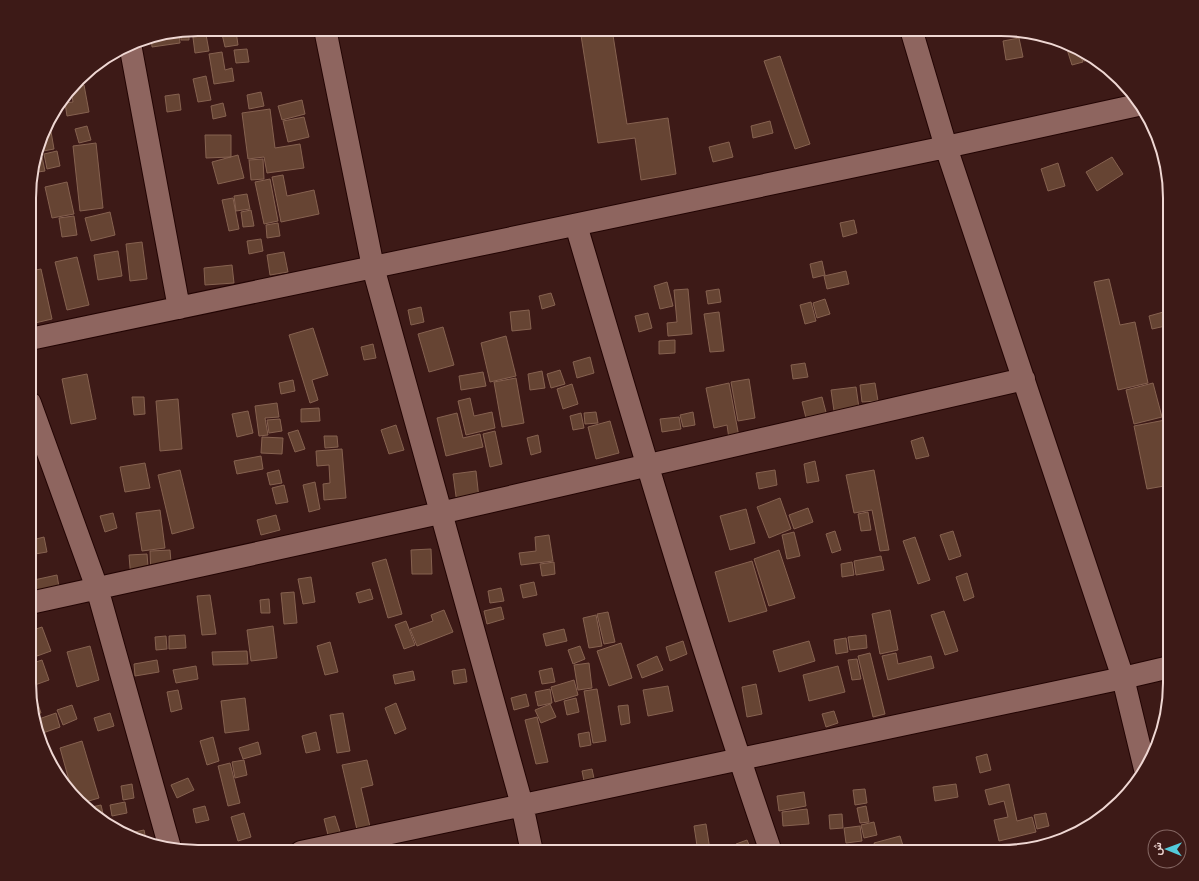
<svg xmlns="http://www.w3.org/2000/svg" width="1199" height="881" viewBox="0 0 1199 881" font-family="'PT Sans Narrow',Vazirmatn,sans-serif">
	<rect width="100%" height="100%" fill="#3d1a17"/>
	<path fill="#643" stroke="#866250" d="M198,29H205L209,51L195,53L192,30Z
		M580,29H612L627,124L668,118L676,174L641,180L635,138L598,143Z
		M189,31V40H181V32Z
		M236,31L238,45L225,47L222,34Z
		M179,33L180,43L152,47L151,38Z
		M1019,38L1023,57L1006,60L1003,41Z
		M1065,43L1079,51L1083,62L1072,65Z
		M247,49L249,62L236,63L234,50Z
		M222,52L225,70L232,68L234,81L214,84L209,54Z
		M1081,52L1094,59L1084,61Z
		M780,56L810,144L795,149L764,61Z
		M206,76L211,100L198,102L193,79Z
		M84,85L89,112L67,116L65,103L73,102L71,91L75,86Z
		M261,92L264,106L249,109L247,95Z
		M179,94L181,110L167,112L165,96Z
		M302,100L305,114L282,120L278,106Z
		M223,103L226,116L213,119L211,106Z
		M270,109L275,148L300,144L304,168L267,173L264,157L248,159L242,113Z
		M304,117L309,137L288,142L283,121Z
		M49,120L54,149L38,152L47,123Z
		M770,121L773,133L753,138L751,126Z
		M87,126L91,140L79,143L75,129Z
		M205,135H231V157L206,158Z
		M729,142L733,157L713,162L709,147Z
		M96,143L103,208L80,211L73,146Z
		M57,151L60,166L47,169L44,154Z
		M238,155L244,178L218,184L212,162Z
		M42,157L45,171L31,173L36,159Z
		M1112,157L1123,174L1097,191L1086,172Z
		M263,159L264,179L251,180L249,160Z
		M1058,163L1065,186L1048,191L1041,169Z
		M283,175L287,196L314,190L319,214L281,222L272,177Z
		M270,179L278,221L264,224L255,182Z
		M67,182L74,214L52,218L45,187Z
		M247,194L250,209L236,211L234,196Z
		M233,198L239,229L229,231L222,200Z
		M251,210L254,226L243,227L241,212Z
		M110,212L115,235L91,241L85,218Z
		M74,216L77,235L62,237L59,218Z
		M854,220L857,233L843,237L840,223Z
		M278,223L280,236L267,238L266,225Z
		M261,239L263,251L249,254L247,241Z
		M142,242L147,279L130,281L126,244Z
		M118,251L122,276L98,280L94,255Z
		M284,252L288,272L270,275L267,255Z
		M77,257L89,305L67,310L55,262Z
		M822,261L825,275L813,278L810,264Z
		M232,265L234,283L205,285L204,268Z
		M41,269L52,319L35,323L30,305V271Z
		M846,271L849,284L827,289L824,276Z
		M1109,279L1120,325L1135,322L1148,383L1118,390L1094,282Z
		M667,282L673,306L660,309L654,286Z
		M688,289L692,334L668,336L667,323L677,322L674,290Z
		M719,289L721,302L708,304L706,291Z
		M551,293L555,305L542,309L539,296Z
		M825,299L830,314L817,318L813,303Z
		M811,302L816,321L805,324L800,305Z
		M421,307L424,322L411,325L408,310Z
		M529,310L531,329L512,331L510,312Z
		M1167,311L1170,325L1152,329L1149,316Z
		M719,312L724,351L710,352L704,314Z
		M648,313L652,328L639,332L635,316Z
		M443,327L454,365L429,372L418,334Z
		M313,328L328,375L312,380L318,400L310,403L289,335Z
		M506,336L516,376L490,382L481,343Z
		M675,340V353L659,354V341Z
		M373,344L376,358L364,360L361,347Z
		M590,357L594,373L577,378L573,362Z
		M805,363L808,377L793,379L791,365Z
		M560,370L565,384L551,388L547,374Z
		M542,371L545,388L530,390L528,374Z
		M483,372L486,386L461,390L459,376Z
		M87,374L96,419L71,424L62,379Z
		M516,378L524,423L502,427L494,382Z
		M749,379L755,418L738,421L731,382Z
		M293,380L295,391L281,394L279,383Z
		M729,383L739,437L729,439L727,425L714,428L706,388Z
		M875,383L878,401L862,402L860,385Z
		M1153,383L1162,417L1134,424L1126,390Z
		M572,384L578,404L563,409L557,389Z
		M856,387L859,408L834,411L831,390Z
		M132,397H144L145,414L134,415Z
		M822,397L827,416L806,418L802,402Z
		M470,398L474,416L492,412L495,428L466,435L458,401Z
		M178,399L182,449L160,451L156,401Z
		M277,403L279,417L265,418L268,435L259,436L255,406Z
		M319,408L320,421L301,422V409Z
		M248,411L253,433L237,437L232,414Z
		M596,412L598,423L585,424L584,413Z
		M693,412L695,425L683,427L680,415Z
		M457,413L463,438L480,434L483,447L446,456L437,418Z
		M581,413L584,428L573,430L570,416Z
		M679,417L681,429L662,432L660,419Z
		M280,419L282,431L269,433L267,420Z
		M1165,420L1170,446V485L1147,489L1134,426Z
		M610,421L619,453L596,459L588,427Z
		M396,425L404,450L389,454L381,430Z
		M298,430L305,449L295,452L288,433Z
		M495,431L502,464L490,467L483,434Z
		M538,435L541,452L531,455L527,438Z
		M324,436H337L338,447L325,448Z
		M262,437L283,438L282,454L261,453Z
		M923,437L929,456L916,459L911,441Z
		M342,449L346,498L324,500L323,484L330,483L329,465L317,466L316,451Z
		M261,456L263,469L237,474L234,461Z
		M815,461L819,481L807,483L804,464Z
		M145,463L150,488L125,492L120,467Z
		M180,470L194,528L172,534L158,475Z
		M279,470L282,483L270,485L267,473Z
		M775,470L777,485L759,489L756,473Z
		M874,470L889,550L880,551L872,510L854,513L846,475Z
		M476,471L480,508L458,511L453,474Z
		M315,482L320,509L309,512L303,485Z
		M284,485L288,502L276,504L272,488Z
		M780,498L791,529L769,538L757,507Z
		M808,508L813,522L794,529L789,515Z
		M746,509L755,543L730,550L720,516Z
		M160,510L165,548L142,551L136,513Z
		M868,512L871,530L861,531L858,514Z
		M113,513L117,528L105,532L100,516Z
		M276,515L280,530L261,535L257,520Z
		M835,531L841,550L832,553L826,534Z
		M953,531L961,556L949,560L940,535Z
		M794,532L800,556L787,559L782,535Z
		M549,535L553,561L521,565L519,553L536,551L535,537Z
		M44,537L47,552L35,554L32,540Z
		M915,537L930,580L918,584L903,541Z
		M431,549L432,574H412L411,550Z
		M170,550L172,575L151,577L150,551Z
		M779,550L795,598L769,606L754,559Z
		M147,554L149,578L131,580L129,555Z
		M881,556L884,570L856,575L854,561Z
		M386,559L402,614L388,618L372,563Z
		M752,561L767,611L729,622L715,572Z
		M554,562L555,574L542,576L540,564Z
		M852,562L854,575L842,577L841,564Z
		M967,573L974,597L964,601L956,577Z
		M57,575L61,599L38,603L34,580Z
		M311,577L315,602L303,604L298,579Z
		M534,582L537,595L523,598L520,585Z
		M501,588L504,601L490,603L488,591Z
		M370,589L373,599L359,603L356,593Z
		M294,592L297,623L284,624L281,593Z
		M210,595L216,634L202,635L197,596Z
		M269,599L270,613H261L260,600Z
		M501,607L504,619L487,624L484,611Z
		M444,610L453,632L417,646L410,629L433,621L431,615Z
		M890,610L898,650L880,654L872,614Z
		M944,611L958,651L945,655L931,615Z
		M608,612L615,642L604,644L597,614Z
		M596,615L602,646L589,648L583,618Z
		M406,621L415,645L404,649L395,625Z
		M273,626L277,658L251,661L247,630Z
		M42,627L51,651L37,656L30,636V631Z
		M564,629L567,641L546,646L543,634Z
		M185,635L186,648L169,649V636Z
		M866,635L867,648L850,650L848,637Z
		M166,636L167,649L156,650L155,637Z
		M846,638L848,652L836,654L834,640Z
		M683,641L687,654L670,661L666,647Z
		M809,641L815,661L779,672L773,651Z
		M330,642L338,672L325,675L317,646Z
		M621,643L632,678L609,686L597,651Z
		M90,646L99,680L77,687L67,652Z
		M580,646L585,659L573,664L568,650Z
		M247,651L248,664L213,665L212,652Z
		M870,653L885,714L873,717L858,656Z
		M896,653L898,664L931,656L934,668L888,680L882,656Z
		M657,656L663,670L642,678L637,665Z
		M857,659L861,679L852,680L848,660Z
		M42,660L49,680L32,686L41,713L34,715L30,705V664Z
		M157,660L159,672L135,676L134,664Z
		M589,663L592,688L578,690L574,665Z
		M196,666L198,679L176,683L173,670Z
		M838,666L845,692L809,701L803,675Z
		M552,668L555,682L542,684L539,671Z
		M465,669L467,682L454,684L452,671Z
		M413,671L415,680L395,684L393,675Z
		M574,680L578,695L555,702L551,687Z
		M756,684L762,714L747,717L742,687Z
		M668,686L673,711L648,716L643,690Z
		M550,689L552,703L538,706L535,692Z
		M597,689L606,741L593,743L584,691Z
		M178,690L182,709L171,712L167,692Z
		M526,694L529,706L514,710L511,698Z
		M245,698L249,730L225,733L221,701Z
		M576,698L579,712L567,715L564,701Z
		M396,703L406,729L395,734L385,708Z
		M550,704L556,717L541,723L535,710Z
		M72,705L77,719L63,725L57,710Z
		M628,705L630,723L621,725L618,706Z
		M834,711L838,723L826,727L822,714Z
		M56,713L60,727L40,734L36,720Z
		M110,713L114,726L98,731L94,718Z
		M343,713L350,751L337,753L330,715Z
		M537,717L548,762L536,764L525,720Z
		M316,732L320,750L306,753L302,736Z
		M589,732L591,745L580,747L578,734Z
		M213,737L219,761L207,765L200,741Z
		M82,741L99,798L82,803L72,791L60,748Z
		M258,742L261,754L243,759L239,748Z
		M987,754L991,770L980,773L976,757Z
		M244,760L247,775L235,778L232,762Z
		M367,760L373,785L361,788L371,831L358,834L342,765Z
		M230,763L240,803L228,806L218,766Z
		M592,769L595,783L585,786L582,771Z
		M188,778L194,790L177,798L171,785Z
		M132,784L134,798L123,800L121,786Z
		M956,784L958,797L935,801L933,787Z
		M1009,784L1017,821L1032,817L1036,832L999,841L994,820L1008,817L1004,801L989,805L985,790Z
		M865,789L867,803L855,805L853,790Z
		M804,792L806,806L779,811L777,796Z
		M125,802L127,813L112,816L110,805Z
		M101,805L105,822L95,817L87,808Z
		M205,806L209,820L196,823L193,809Z
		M866,806L869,822L860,823L857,808Z
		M807,809L809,824L783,826L782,812Z
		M244,813L251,837L238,841L231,817Z
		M1046,813L1049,826L1037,829L1034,815Z
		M842,814L843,828L830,829L829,815Z
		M335,816L341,835L329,839L324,819Z
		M874,822L877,835L864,838L861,825Z
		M706,824L710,850L727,847L728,852H698L694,826Z
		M860,826L862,841L846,843L844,828Z
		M144,830L147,844L130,836V833Z
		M900,836L905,852H877L874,843Z
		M747,840L752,852H739L736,844Z"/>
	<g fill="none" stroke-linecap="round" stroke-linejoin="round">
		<defs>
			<path id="minor" d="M325,29L373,267L522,805L532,852
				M911,29L946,147L1123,678L1145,769
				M130,44L179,308
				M576,225C638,435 700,645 771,852
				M30,339L946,147L1138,105
				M30,403L97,588L170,848
				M30,603L440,513L1024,379
				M301,852L1123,678L1170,667"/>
		</defs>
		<use href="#minor" stroke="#220403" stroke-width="24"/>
		<use href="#minor" stroke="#8e655f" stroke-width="22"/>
	</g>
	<path d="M0 0H1199V881H0ZM198 36H1001A162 162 0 0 1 1163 198V683A162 162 0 0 1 1001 845H198A162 162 0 0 1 36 683V198A162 162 0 0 1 198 36Z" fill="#3d1a17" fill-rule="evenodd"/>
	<path fill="none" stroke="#efd7d3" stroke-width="2" d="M198 36H1001A162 162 0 0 1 1163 198V683A162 162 0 0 1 1001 845H198A162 162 0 0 1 36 683V198A162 162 0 0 1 198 36Z"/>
	<g transform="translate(1167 849) rotate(271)"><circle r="19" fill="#3d1a17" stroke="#846662"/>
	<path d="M0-3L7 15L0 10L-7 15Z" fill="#53cbdb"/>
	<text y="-6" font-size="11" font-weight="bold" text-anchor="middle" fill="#efd7d3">ش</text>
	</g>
</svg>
